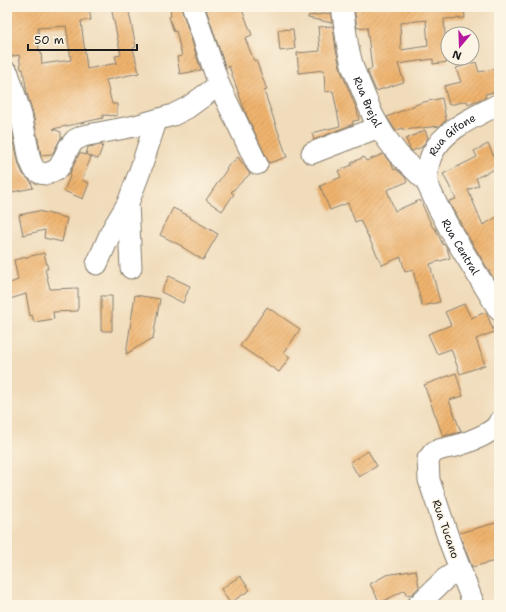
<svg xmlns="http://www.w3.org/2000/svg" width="506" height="612" viewBox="0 0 506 612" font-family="'Shantell Sans',sans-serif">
	<defs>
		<pattern id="building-hatch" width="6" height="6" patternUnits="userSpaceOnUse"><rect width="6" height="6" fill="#eeb36e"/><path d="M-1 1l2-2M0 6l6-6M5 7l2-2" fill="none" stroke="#cc995f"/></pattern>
	</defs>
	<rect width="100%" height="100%" fill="#fcf5e5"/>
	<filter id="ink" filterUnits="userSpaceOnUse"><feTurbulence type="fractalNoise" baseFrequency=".025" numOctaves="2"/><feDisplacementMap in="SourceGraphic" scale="8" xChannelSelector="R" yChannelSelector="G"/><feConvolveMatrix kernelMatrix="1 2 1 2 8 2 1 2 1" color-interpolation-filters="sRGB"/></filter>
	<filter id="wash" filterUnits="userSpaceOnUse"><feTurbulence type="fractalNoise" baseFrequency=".012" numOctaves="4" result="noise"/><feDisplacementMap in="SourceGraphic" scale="16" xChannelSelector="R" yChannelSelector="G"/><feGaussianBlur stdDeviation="0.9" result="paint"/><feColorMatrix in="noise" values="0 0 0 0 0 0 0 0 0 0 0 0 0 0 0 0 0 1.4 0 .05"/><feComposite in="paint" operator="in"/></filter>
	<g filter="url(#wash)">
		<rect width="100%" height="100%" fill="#f0dbba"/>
		<g id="blocks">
			<path fill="url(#building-hatch)" fill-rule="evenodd" d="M7,7H89L91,20L81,21L87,69L117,63L115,56L121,55L111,7H128L136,47L133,48L139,73L106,80L112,104H117V116L103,115V118L53,129L61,132V138L52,154L41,155L33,113L27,93L23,69H21L19,55L7,57ZM66,26L71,60L42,64L41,51H39L38,28Z
				M170,7H181L201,70L180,74L177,57L182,56L176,31L174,32L169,17L171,16Z
				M216,7H241L252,35L245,38L254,61L256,60L267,90L264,91L287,157L269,163L246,114L229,66L226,68L225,66L206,9Z
				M354,7H464L465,18L444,19L446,50H448V62L433,64V59L398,64L404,82L376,91L367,70L372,69L367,27L357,28ZM426,20L428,46L401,50L400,23Z
				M331,13L332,23L308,18V16Z
				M333,26L336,50L341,71L357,110L359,120L353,121V124L314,140L312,133L340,126L333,91L325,92L324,70L299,73L297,53L320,51L318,27Z
				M293,29L295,49L280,51L278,30Z
				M476,62L479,72L499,68V91L485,94L486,97L468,104L467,101L449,105L444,86L461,82L456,68Z
				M442,98L446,120L440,126L403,130L402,128L396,131L387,117L420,103Z
				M7,110L19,165L23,174L31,182L33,188L7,193Z
				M425,130L428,138L422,147L412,151L410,149L406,139Z
				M488,144L499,167L476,178L479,185L468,190L483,225L499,216V287L469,238L450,204L449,201L456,199L443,174L477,157L474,151Z
				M101,145H103L98,159L87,155L91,157L82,180L89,183L83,199L64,191L71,174H70L71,171L79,154L80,153L86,155L88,147Z
				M383,154L392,165L394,170L396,169L405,177L407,182L387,190L395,211L420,200L433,228H435L443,245L444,244L447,248L450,258L430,264L440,302L422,306L413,270L405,272L401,257L382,265L360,220L355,222L348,203L330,210L320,186L341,177L338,171L352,165L351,163L364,157L366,161Z
				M238,157L250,174L231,192L234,194L222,211L206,200L227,169L226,168Z
				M173,208L191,217L190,218L218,234L203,260L182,247V246L160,235Z
				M38,211L67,218L62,242L44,238L45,230L23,235L19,215Z
				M44,253L48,269H45L50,289L78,288V311L53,312L54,319L34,322L32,315L30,316L26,294L10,299L7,291V284L18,280L14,260Z
				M169,276L190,286L183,303L161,292Z
				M135,295L160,299L153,338L126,354Z
				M101,296H112V331H101Z
				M464,304L471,318L486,312L494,332L476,339L485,365L460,374L451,349L437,354L428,334L451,325L445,312Z
				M267,307L300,329L284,353L290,357L279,372L240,346Z
				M456,373L463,396L449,400L461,432L443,436L424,385Z
				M368,451L377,466L359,477L350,462Z
				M499,522V560L472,567L459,533Z
				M416,570L419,587L412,594L406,595L405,590L380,603L370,584L386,575Z
				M240,576L250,590L230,603L221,589Z"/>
		</g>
	</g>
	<g filter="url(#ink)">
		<use href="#blocks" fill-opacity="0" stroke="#867c6b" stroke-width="1"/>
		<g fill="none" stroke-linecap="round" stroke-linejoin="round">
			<defs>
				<g id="minor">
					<path d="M193,7L219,85L257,164"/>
					<path id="s1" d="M342,7L348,48L353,68L373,116L384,135L398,154L426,181L437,205L453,235L499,310"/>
					<path d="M8,73L21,115L30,160L34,169L40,173L47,174L56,170L60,166L69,147L75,140L83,136L135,126L173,115L187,108L219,85"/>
					<path d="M312,153L379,127"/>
					<path id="s2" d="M426,181C427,172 428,162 432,154C445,128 475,117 499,104"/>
					<path d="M97,264L112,230L128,203"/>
					<path d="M131,268L128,203L140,171L156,121"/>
					<path d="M418,605L445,579L460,569"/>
					<path d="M474,605L450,543L429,480L428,459C430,457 432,454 434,452C441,448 448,448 456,446C466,443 495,433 499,422"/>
				</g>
			</defs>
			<use href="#minor" stroke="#867c6b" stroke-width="23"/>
			<use href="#minor" stroke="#fff" stroke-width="21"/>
		</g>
	</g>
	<g text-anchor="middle" stroke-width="3" stroke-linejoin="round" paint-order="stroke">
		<g font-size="11" fill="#1c1c1c" stroke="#fcf5e5">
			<text dy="4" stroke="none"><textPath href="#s1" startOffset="99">Rua Brejal</textPath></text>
			<text dy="4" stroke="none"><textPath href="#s2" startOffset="56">Rua Gifone</textPath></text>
			<text dy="4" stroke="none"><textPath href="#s1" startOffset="273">Rua Central</textPath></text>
			<text transform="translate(446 529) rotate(71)" y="4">Rua Tucano</text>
		</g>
	</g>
	<rect width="506" height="612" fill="none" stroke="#fcf5e5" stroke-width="24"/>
	<g transform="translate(460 46) rotate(199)"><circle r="19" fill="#fcf5e5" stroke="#a29e95"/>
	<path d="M0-3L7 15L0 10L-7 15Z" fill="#b5179e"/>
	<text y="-6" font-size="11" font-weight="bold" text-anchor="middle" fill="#1c1c1c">N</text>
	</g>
	<path d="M28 44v6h109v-6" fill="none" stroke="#1c1c1c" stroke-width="2"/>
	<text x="34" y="44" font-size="12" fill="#1c1c1c" stroke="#fcf5e5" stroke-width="3" paint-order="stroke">50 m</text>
</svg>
